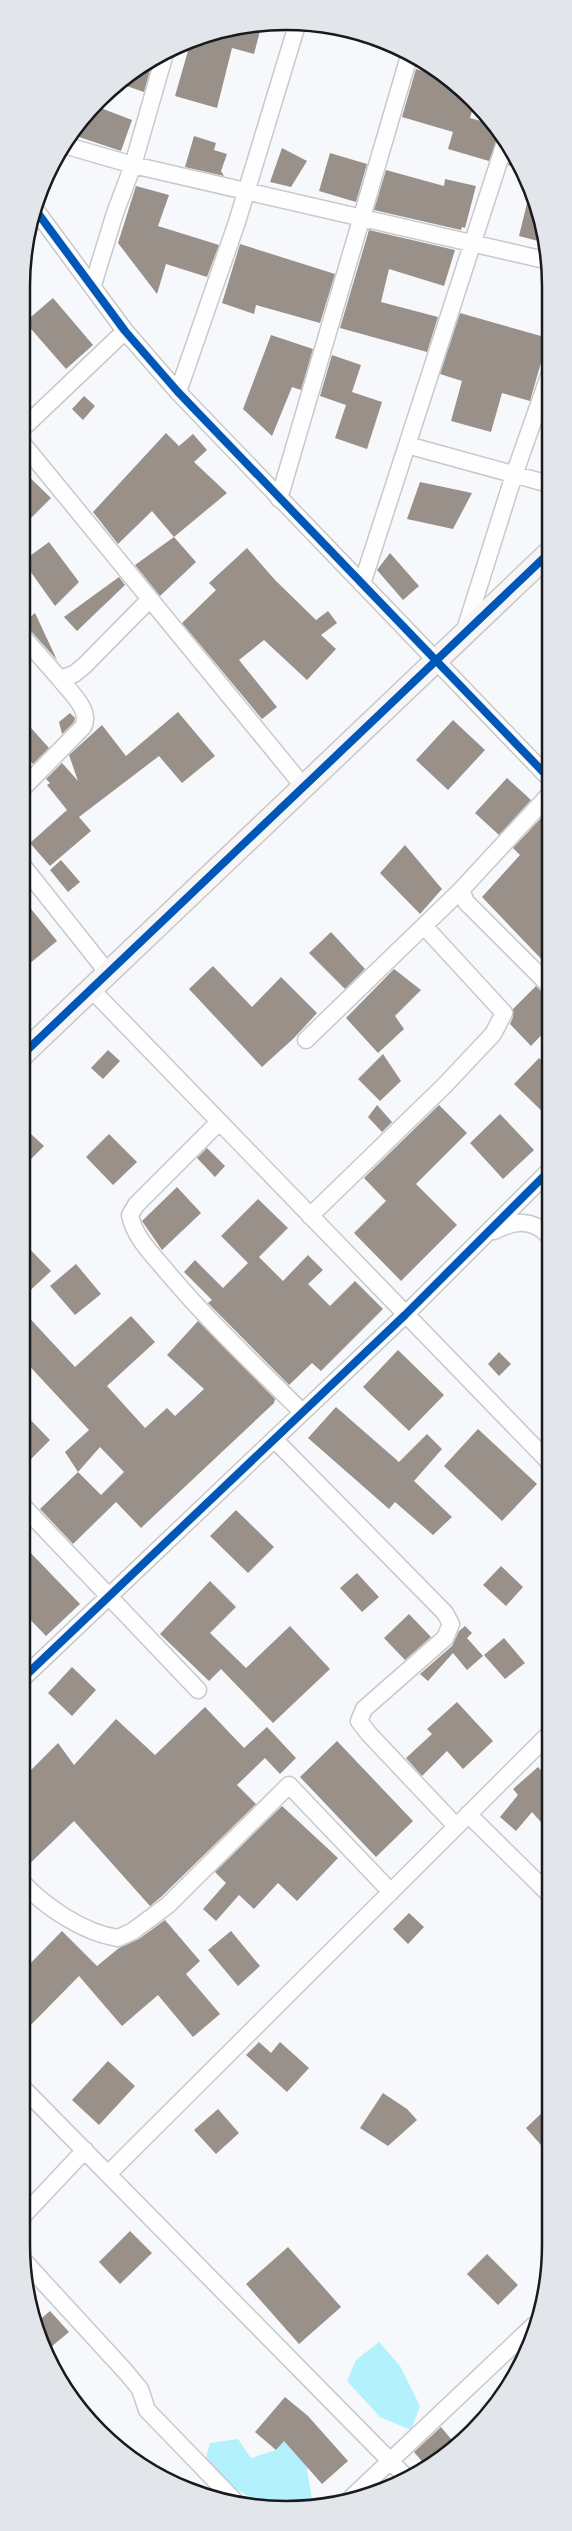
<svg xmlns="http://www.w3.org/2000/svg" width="572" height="2531" viewBox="0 0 572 2531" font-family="'Source Sans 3',sans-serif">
	<rect width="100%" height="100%" fill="#f6f8fb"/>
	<path fill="#b3f2fd" d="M379,2342L400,2366L420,2406L411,2430L380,2417L347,2381L356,2360Z
		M291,2433L301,2434L312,2499L301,2505L267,2508L203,2468L210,2443L238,2439L251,2458L276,2450Z"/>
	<path fill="#989089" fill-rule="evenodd" d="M261,27L254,54L232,48L217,108L175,96L190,44L218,30Z
		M152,63L144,92L118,83L125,76Z
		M416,69L442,77L473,99L475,101L470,118L492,124L499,135L489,161L448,149L453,132L402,117Z
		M98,107L132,120L121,151L73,135Z
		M194,136L216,143L214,150L227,154L221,171L224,176L185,167Z
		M282,148L307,161L291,187L270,182Z
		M330,153L367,164L356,202L319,191Z
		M512,153L524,169V170L508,165Z
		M386,170L444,186L445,179L476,186L465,228L462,227L461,230L374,210Z
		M136,186L169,195L158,226L219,245L207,277L166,264L157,294L118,243Z
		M530,191L534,205L546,243L519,236Z
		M369,230L455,250L444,286L389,269L381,302L438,317L427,352L340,328Z
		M240,244L335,274L320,323L256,305L254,314L222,303Z
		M53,298L93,345L66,369L25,322Z
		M460,313L548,338L530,401L502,393L491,432L451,421L462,381L440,374Z
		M271,335L313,349L301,390L292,387L272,436L243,409Z
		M332,355L361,365L352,392L382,402L367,449L335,438L346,405L320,396Z
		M84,396L95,406L83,420L72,409Z
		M166,433L179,446L193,434L207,450L194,462L227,493L174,537L152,511L118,544L93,512Z
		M23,471L51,498L23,526Z
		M420,482L472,493L453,529L407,519Z
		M174,537L196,562L160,596L135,565Z
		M49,542L79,582L55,606L23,561Z
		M247,548L275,580L316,620L328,611L337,623L321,635L336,649L307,680L264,640L239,660L277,707L262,719L182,623L216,590L209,583Z
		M390,553L419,586L403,600L377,570Z
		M119,577L125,585L77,631L64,617Z
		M35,613L57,660L30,630L23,627V623Z
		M178,712L215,756L182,783L159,756L79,817L91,831L50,866L30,843L67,810L47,785L50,783L46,779L62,763L78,781L69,755L102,725L126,756Z
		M70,713L75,718L74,722L62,734L59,722Z
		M23,719L49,748L33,764L23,753Z
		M453,720L485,750L448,790L416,760Z
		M507,778L531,800L499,835L475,813Z
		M545,814L548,817V966L482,897L520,855L513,848Z
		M405,845L442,889L420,914L380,873Z
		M61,860L80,882L68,892L50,870Z
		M23,899L57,941L23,969Z
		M331,932L365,969L345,989L309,953Z
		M213,966L252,1007L281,977L317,1013L294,1038L262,1067L189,989Z
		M394,969L421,990L395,1016L404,1029L378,1053L346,1018Z
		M536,986L541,991L548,994V1028L531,1046L510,1024L513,1017V1009Z
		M108,1050L120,1061L103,1079L91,1068Z
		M383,1054L401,1081L380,1101L358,1079Z
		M539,1058L548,1067V1117L514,1084Z
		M377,1105L392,1122L382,1132L368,1117Z
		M439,1105L467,1133L416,1184L457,1225L401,1281L354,1233L386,1201L364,1178Z
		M500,1114L534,1150L503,1179L470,1143Z
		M31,1134L44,1146L22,1168L23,1142Z
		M109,1134L137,1162L113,1185L86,1157Z
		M207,1148L225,1166L215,1177L197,1158Z
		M177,1187L201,1213L162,1250L142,1221Z
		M258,1199L288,1228L259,1257L283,1281L308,1255L323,1270L308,1284L330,1306L355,1281L383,1309L321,1371L312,1363L289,1385L208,1303L212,1300L184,1272L195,1260L223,1288L248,1263L221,1236Z
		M22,1241L51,1271L22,1298Z
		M76,1264L101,1294L75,1315L50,1286Z
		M22,1310L75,1367L131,1316L155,1342L107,1386L145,1428L167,1408L175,1416L204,1389L167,1355L198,1321L275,1399L274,1403L141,1528L116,1502L73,1544L40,1509L78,1472L65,1452L89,1430L22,1358ZM100,1447L124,1472L101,1495L78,1472Z
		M398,1350L444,1395L409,1431L363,1387Z
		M499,1352L511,1364L499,1376L488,1364Z
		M336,1407L399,1462L427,1434L442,1449L414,1481L452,1517L433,1535L395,1502L389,1509L308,1438Z
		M22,1411L50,1440L22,1468Z
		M478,1429L537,1484L502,1521L444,1466Z
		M236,1510L274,1547L248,1573L210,1536Z
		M22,1544L80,1604L46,1636L22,1611Z
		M501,1566L523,1587L506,1606L483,1585Z
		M357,1573L379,1597L362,1612L340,1588Z
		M210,1581L236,1607L210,1633L246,1668L290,1626L330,1669L273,1723L221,1669L209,1681L160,1634Z
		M409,1614L431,1637L405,1660L384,1638Z
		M465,1626L472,1633L467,1638L483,1656L467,1670L453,1653L428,1681L420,1674L452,1646L459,1631Z
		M504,1638L525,1663L505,1679L484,1655Z
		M72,1667L96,1690L72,1716L48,1693Z
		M457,1702L493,1741L463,1769L447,1751L422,1776L406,1758L432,1734L427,1729Z
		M205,1707L244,1748L267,1727L296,1758L280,1774L265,1758L237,1785L256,1804L161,1897L150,1906L74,1821L22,1871V1779L58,1743L74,1765L116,1719L155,1755Z
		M337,1741L413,1821L376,1857L300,1777Z
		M538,1767L548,1778V1830L532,1812L516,1831L500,1817L518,1795L513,1789Z
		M282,1806L338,1858L297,1901L278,1883L254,1909L239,1895L216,1921L203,1909L226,1883L215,1872Z
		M409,1913L424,1927L408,1944L393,1929Z
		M165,1920L200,1961L186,1974L220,2014L193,2037L158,1995L122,2026L79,1976L21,2035L22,1972L62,1931L97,1966L119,1948L139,1939Z
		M231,1931L260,1966L238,1986L208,1950Z
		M259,2042L271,2053L280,2042L309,2068L287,2092L246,2055Z
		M108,2061L135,2086L99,2125L72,2100Z
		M383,2093L407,2109L417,2120L388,2146L360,2128Z
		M548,2107V2153L526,2128Z
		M218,2109L239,2133L216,2154L194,2130Z
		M130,2231L152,2253L120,2284L99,2262Z
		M288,2247L341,2307L299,2344L246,2284Z
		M487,2254L518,2285L498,2305L467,2274Z
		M50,2311L69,2332L45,2352L41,2346L37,2322Z
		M285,2397L308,2416L348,2461L322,2484L284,2441L276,2450L255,2432Z
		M441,2427L456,2445L447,2455L426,2466L414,2452Z"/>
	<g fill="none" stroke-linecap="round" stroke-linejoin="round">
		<defs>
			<path id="street" d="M64,145L133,165L549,261
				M37,212L125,331L178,392L548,777
				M93,285L115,213L133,165L164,57
				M178,392L237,222L297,25
				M23,428L125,331
				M23,444L304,787
				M407,445L549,484
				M279,499L410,53
				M362,584L505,143
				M464,633L514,475L549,376
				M23,637L60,679L74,674L84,666L150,599
				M23,788L83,727C92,711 70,692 60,679
				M23,866L108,973
				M548,984L466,902L461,890L548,796
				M91,989L548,1461
				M306,1040L461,890
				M219,1122L136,1205L130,1215C134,1237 153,1255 167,1272C209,1322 256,1366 302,1412
				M310,1216L445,1085L493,1034L504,1013L424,926
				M494,1231C514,1221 531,1218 548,1235
				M274,1439L445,1613L451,1624L445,1638L364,1709L359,1721L369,1734L456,1826
				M22,1505L198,1690
				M22,1679L405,1315L548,1172
				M468,1814L548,1893
				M22,1882C45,1907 84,1933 118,1938L133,1931L168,1905L289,1785L391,1892
				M21,2086L406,2477
				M108,2174L548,1735
				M21,2218L85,2150
				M25,2262L125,2371L140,2389L147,2410L234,2500
				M351,2498L533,2326"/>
			<path id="secondary" d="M23,1054L549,553"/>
		</defs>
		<use href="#street" stroke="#c7c9cb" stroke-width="19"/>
		<use href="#secondary" stroke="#c7c9cb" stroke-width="25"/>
		<use href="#street" stroke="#fefefe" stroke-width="16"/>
		<use href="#secondary" stroke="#f7f5f5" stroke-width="22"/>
		<defs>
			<path id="cycleway" d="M37,212L125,331L178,392L548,777
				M23,1054L549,553
				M22,1679L405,1315L548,1172"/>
		</defs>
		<use href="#cycleway" stroke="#f4f8fd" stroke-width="11"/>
		<use href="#cycleway" stroke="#0057b8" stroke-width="8"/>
	</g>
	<path d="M0 0H572V2531H0ZM286 30H286A256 256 0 0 1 542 286V2245A256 256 0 0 1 286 2501H286A256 256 0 0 1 30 2245V286A256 256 0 0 1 286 30Z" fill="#e2e6eb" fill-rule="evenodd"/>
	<path fill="none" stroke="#181a1d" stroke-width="2.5" d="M286 30H286A256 256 0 0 1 542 286V2245A256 256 0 0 1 286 2501H286A256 256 0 0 1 30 2245V286A256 256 0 0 1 286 30Z"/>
</svg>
